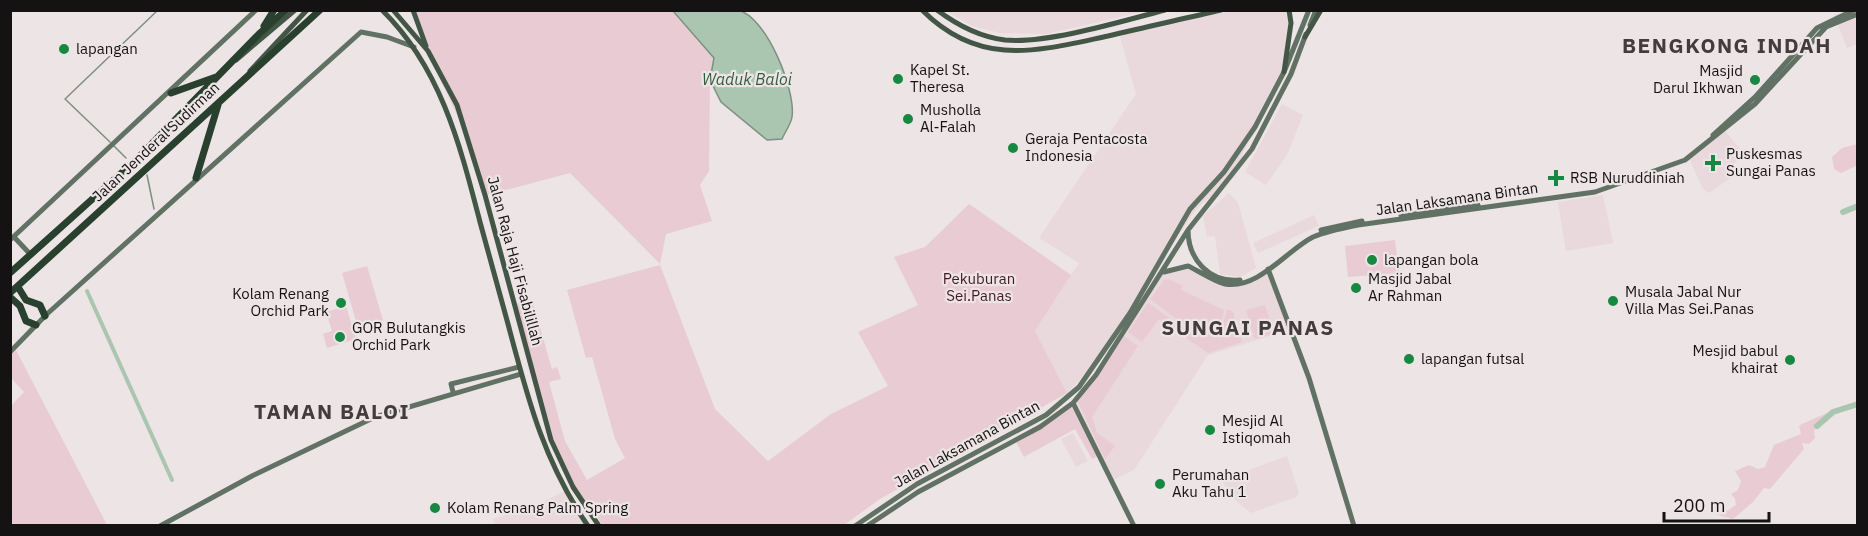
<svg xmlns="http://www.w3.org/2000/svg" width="1868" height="536" viewBox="0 0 1868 536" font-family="'IBM Plex Sans',sans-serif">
	<rect width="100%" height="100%" fill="#ece4e5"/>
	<path fill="#e9d8dc" d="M946,11H1146L1046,34L1000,33L972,26Z
		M1224,11H1288L1290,15L1284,72L1247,141L1241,160L1216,192L1196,209L1090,369L1067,393L1035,331L1079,263L1039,238L1136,94L1119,33Z
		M1849,11H1857V44L1847,48L1834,15Z
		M1282,104L1303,115L1287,155L1266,185L1245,172Z
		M1724,130L1745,155L1730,167L1735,175L1709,193L1703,189L1689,158Z
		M1229,193L1238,203L1256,268L1240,277L1220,274L1215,236L1207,237L1203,216Z
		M1603,195L1613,243L1566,251L1558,202Z
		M1314,215L1319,226L1258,253L1253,243Z
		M1181,265L1216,280L1242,283L1268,269L1292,329L1208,355L1134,470L1113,480L1073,403L1164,272Z
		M1073,433L1088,461L1076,467L1061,439Z
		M1287,456L1299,493L1296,497L1251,513L1235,500L1221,480Z
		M565,491L588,525H495L493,519L538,504Z"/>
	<path fill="#e9ccd3" d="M410,11H673L714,58L710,80L709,171L700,185L712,221L666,234L660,264L570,173L483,196L461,124Z
		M1857,144L1856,166L1841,173L1834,169L1832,157L1842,148Z
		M969,204L1071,275L1035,331L1067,393L880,499L844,525H603L574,488L547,427L515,304L532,300L552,369L557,367L561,379L549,382L565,441L587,480L625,458L615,439L592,357L586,358L567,290L660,265L715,409L768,461L831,414L888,386L858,332L918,305L894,257L925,247Z
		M1395,240L1399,273L1348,277L1345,246Z
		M367,266L383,320L358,328L342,273Z
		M1169,279L1183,286L1181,290L1224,310L1222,319L1212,330L1190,329L1150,299L1164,280Z
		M1148,303L1188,331L1185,337L1159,319L1142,342L1128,332Z
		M1265,305L1274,334L1255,339L1246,310Z
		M346,306L356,339L327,348L323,334L332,331L326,312Z
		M1227,309L1233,312L1242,342L1208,353L1186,338L1190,332L1199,334L1214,333L1224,321Z
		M1124,336L1138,346L1092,417L1097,433L1115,446L1105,459L1078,402Z
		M16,350L107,525H11L10,407L24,392L11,378V355Z
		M1071,406L1098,456L1092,459L1075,429L1024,457L1014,438Z
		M1827,413L1824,421L1814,430L1815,438L1809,444L1802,443L1804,449L1770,489L1764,488L1753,502L1733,519L1718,515L1715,510L1723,501V510L1727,511L1736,505L1735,499L1731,494L1738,490L1741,481L1735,471L1749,465L1758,469L1765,467L1774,445L1801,434L1799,426L1802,424Z"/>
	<path fill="#abc6b0" stroke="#7e9081" stroke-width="1.5" d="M673,11C693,10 718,6 738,10C767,17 796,91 792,117C791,124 785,132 782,139L767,140L721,102L710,80L714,58Z"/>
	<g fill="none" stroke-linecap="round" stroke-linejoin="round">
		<path stroke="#7e9081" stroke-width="1.5" d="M110,142L65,99L158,10
			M114,146L126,158
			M147,175L154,209"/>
		<path stroke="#abc6b0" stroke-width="4" d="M87,291L172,480"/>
		<path stroke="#abc6b0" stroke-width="6" d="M1843,212L1858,206
			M1817,426L1833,412L1858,404"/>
		<path stroke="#617163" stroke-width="5" d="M1310,25L1316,10
			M1713,135L1756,96L1817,28L1854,10
			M1401,216L1478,205
			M1188,230C1188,259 1209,283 1240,280
			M1321,230L1362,221
			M14,237L31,255
			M10,240L256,10
			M1268,269L1309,378L1354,526
			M1164,272L1188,266C1199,271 1213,281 1225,284C1258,290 1287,250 1313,237C1327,231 1343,228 1358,225L1595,192L1685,160L1755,104L1826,27L1858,14
			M10,352L47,314L361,32L387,37L414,47
			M453,392L451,384L519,367
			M1073,403L1134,526
			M160,526L252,476L375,417L521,374
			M855,526L917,484L1046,415L1079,387L1130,313L1190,209L1224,172L1255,127L1284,72L1309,10
			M867,526L918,492L1040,427L1073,403L1096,375L1188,230L1252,149L1291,74L1306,34"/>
		<path stroke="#435646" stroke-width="5" d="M382,10C441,68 460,145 480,222C489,256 499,290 508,324C528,399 543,460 588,526
			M393,10L428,51L457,105L485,195L551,440L573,487L599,526
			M413,10L426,46
			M922,10C980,68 1037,51 1108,36C1145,27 1183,19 1221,10
			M937,10C957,25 980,37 1005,40C1047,44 1123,21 1165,10
			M1305,37L1321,10
			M236,60L295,10
			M250,71L307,10
			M1284,72L1291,23L1289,10"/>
		<path stroke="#29402e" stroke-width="7" d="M264,26L274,10
			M171,93L216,77
			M196,178L218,105
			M10,273L137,159L260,33L286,10
			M18,287L26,300L40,305L45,316
			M10,293L320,10
			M10,297L20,306L26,321L36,325"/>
	</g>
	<g fill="#168841" stroke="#ece4e5" stroke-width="2">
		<circle cx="64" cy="49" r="6"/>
		<circle cx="898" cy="79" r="6"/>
		<circle cx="1755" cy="80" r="6"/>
		<circle cx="908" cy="119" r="6"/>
		<circle cx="1013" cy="148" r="6"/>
		<path d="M1710 154h6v6h6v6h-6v6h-6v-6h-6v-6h6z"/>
		<path d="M1553 169h6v6h6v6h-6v6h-6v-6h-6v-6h6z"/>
		<circle cx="1372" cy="260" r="6"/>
		<circle cx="1356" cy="288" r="6"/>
		<circle cx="1613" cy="301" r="6"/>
		<circle cx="341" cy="303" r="6"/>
		<circle cx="340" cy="337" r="6"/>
		<circle cx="1409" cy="359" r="6"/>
		<circle cx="1790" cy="360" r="6"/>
		<circle cx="1210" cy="430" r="6"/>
		<circle cx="1160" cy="484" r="6"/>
		<circle cx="435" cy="508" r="6"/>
	</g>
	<g text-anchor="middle" stroke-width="4.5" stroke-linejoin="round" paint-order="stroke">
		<g font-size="15" fill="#141212" stroke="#ece4e5" text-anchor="start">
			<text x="76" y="54">lapangan</text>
			<text x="910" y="75">Kapel St.<tspan x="910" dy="17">Theresa</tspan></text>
			<text x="1743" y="76" text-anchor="end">Masjid<tspan x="1743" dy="17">Darul Ikhwan</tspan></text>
			<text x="920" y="115">Musholla<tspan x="920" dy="17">Al-Falah</tspan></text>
			<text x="1025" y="144">Geraja Pentacosta<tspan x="1025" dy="17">Indonesia</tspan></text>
			<text x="1726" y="159">Puskesmas<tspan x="1726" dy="17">Sungai Panas</tspan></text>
			<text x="1570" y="183">RSB Nuruddiniah</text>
			<text x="1384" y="265">lapangan bola</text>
			<text x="1368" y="284">Masjid Jabal<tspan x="1368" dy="17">Ar Rahman</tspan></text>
			<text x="1625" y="297">Musala Jabal Nur<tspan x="1625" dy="17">Villa Mas Sei.Panas</tspan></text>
			<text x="329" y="299" text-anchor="end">Kolam Renang<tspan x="329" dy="17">Orchid Park</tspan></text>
			<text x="352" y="333">GOR Bulutangkis<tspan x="352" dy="17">Orchid Park</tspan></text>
			<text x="1778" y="356" text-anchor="end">Mesjid babul<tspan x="1778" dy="17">khairat</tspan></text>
			<text x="1421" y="364">lapangan futsal</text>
			<text x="1222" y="426">Mesjid Al<tspan x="1222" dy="17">Istiqomah</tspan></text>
			<text x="1172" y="480">Perumahan<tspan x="1172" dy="17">Aku Tahu 1</tspan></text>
			<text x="447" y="513">Kolam Renang Palm Spring</text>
		</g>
		<g font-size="15" fill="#141212" stroke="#ece4e5">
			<text transform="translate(156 142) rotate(-43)" y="5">Jalan Jenderal Sudirman</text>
			<text transform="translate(1457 199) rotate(-8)" y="5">Jalan Laksamana Bintan</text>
			<text transform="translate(515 261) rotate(75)" y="5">Jalan Raja Haji Fisabilillah</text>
			<text transform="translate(967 444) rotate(-29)" y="5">Jalan Laksamana Bintan</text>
		</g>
		<g font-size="15" fill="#451827" stroke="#ece4e5">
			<text x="979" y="284">Pekuburan<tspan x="979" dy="17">Sei.Panas</tspan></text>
		</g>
		<g font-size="16" font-style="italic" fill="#325d3c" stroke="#ece4e5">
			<text x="747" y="85">Waduk Baloi</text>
		</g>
		<g font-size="21" font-weight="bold" letter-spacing="1.5" fill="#423c3d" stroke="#ece4e5">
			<text x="1727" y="53">BENGKONG INDAH</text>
			<text x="1248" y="335">SUNGAI PANAS</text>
			<text x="332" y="419">TAMAN BALOI</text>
		</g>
	</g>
	<rect width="1868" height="536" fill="none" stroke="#141212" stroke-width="24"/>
	<path d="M1664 512v9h105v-9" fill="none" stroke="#141212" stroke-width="3"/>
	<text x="1673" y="512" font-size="18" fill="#141212" stroke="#ece4e5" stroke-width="4.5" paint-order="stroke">200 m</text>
</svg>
